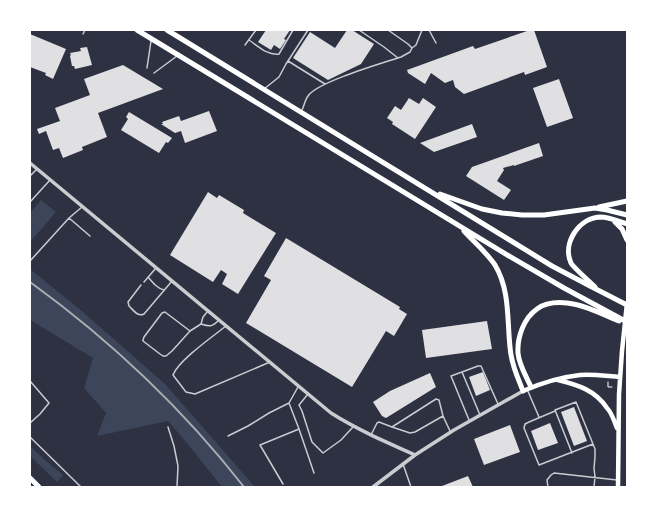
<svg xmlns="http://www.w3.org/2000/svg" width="657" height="517" viewBox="0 0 657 517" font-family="Poppins,sans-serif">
	<rect width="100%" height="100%" fill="#2d3142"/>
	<path fill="#3c4559" d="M41,200L56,212L30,242V213Z
		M30,269L83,312L165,384L255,487H222L191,448L168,421L97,436L106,413L84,388L93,358L30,320Z
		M30,446L46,461L63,475L57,482L30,456Z"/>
	<path fill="#e0e0e3" d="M266,30L270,31L271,30H290L284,39L286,40L280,49L274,45L271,50L258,42Z
		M347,30H352L374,44L361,64L328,80L293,58L310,32L335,48Z
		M530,30H534L547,67L525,75L524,72L464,94L455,87L453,80L445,83L431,73L425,84L408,73L407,70L473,46L475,49Z
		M30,34L66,49L53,79L45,75L46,73L30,67Z
		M87,47L92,65L75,69L74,66H72L70,56L71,55L70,53L81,51L80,48Z
		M123,65L163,89L98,113L107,137L82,147L83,150L63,158L59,148L53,150L46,131L39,134L37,129L60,121L55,108L90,95L84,79Z
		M559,79L573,118L547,127L533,88Z
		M409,98L419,104L423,98L436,107L415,139L392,124L393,122L387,118L395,106L401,110Z
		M209,111L217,131L185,143L181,131L175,133L161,124H163L162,122L179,116L181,121Z
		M129,112L172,138L168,143L166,142L159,153L121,130L128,119L126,117Z
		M472,124L477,137L434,152L420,143Z
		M539,143L543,156L514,166V165L503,168L504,170L497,181L511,190L504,200L466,176L472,167Z
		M208,192L217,198L219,195L244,210L243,213L276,233L238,294L222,284L227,274L221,270L213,282L170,255Z
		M286,238L400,307L399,309L407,314L394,336L386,331L352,387L246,323L271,280L264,276Z
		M487,321L492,349L426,358L422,330Z
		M483,372L490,390L476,396L469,377Z
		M430,373L436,387L386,418L382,416L373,402L390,391Z
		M574,407L587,441L574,446L561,412Z
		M550,423L558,443L538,450L531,431Z
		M510,425L520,452L484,465L474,439Z
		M468,476L473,487H443L442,486Z"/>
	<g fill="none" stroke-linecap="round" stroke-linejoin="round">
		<path stroke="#fff" stroke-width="1" d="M608,382V387H612"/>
		<path stroke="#caccd0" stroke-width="1.5" d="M359,30L384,47L398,58
			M429,30L436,43
			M83,34L85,30
			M249,40C258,46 268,56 279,54L293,30
			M245,45L256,30
			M412,48L416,45L422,30
			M288,61L325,84
			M147,68L151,41
			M154,73L177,56
			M264,89L279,77L286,64L308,30
			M302,110C304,106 305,100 308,96C317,82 383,63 401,57L410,52L412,48L408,44L388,30
			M30,176L37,169
			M30,202L50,180
			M82,207L69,218L90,236
			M30,261L69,218
			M148,277C153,283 157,288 164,290
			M144,282L156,268
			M141,285L128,302L129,306C134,311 138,317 144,314L172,281
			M208,311L203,317L201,324C210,327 212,327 219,320
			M226,326C212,337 178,361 173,375L186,392L195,394L270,362
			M190,331L165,312L162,313L144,337L143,340V341L160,354L163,356H166L172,351L190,331L201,324
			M462,372L451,376L469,420
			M30,381L49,403L40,414L30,423
			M527,389L539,417
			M308,394L299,405L302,411L312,442L323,453L341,440L353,427
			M555,411L529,422L525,424L524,428L539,465L593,444
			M480,415L462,372L478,366H481L498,404
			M168,427L174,446L178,466L177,487
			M392,427L410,433L415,432L443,416
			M299,429L314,473
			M371,435L377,423L379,422L392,427L436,399L439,400L443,416L450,431
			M228,436L248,426L269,413L289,403L298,387
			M30,437L81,487
			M572,453L555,410L576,402L595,449V457L594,468L595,477L594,487
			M403,464L411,487
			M283,484L260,445L299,429L289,403
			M548,487L547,480L551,475L554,473L617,480"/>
		<path stroke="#caccd0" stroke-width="3.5" d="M30,163L331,413C358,430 386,442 415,455
			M373,487L415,455L454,430L523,391"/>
		<path stroke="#fff" stroke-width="4.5" d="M558,380C578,385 595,390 607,408C612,413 614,421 617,428
			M523,391C539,384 562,377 580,375C593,374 606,376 620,377
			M618,487L619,394L622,351L627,303"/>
		<path stroke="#fff" stroke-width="5" d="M137,30L509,256L564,288L627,322
			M167,30L552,266L590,286L627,305
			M440,194L482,209L502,213L522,215H544L595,208L607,210L627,215
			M599,207L627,201
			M615,222L622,229L627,240
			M464,231C474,242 487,253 495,265C510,290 507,319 510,347C511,362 517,376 523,391
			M595,287C590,282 573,267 571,263C562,243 579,218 600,217C609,217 618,221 627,224
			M531,387C526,376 519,365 518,353C517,337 524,318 537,309C545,303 557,302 567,303C585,305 602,314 619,321"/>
		<path stroke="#fff" stroke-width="5" d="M30,478L39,487"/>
		<path stroke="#abadb3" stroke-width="2" d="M30,282C110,340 183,409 244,487"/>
	</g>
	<rect width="657" height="517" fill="none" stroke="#ffffff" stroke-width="62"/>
</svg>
